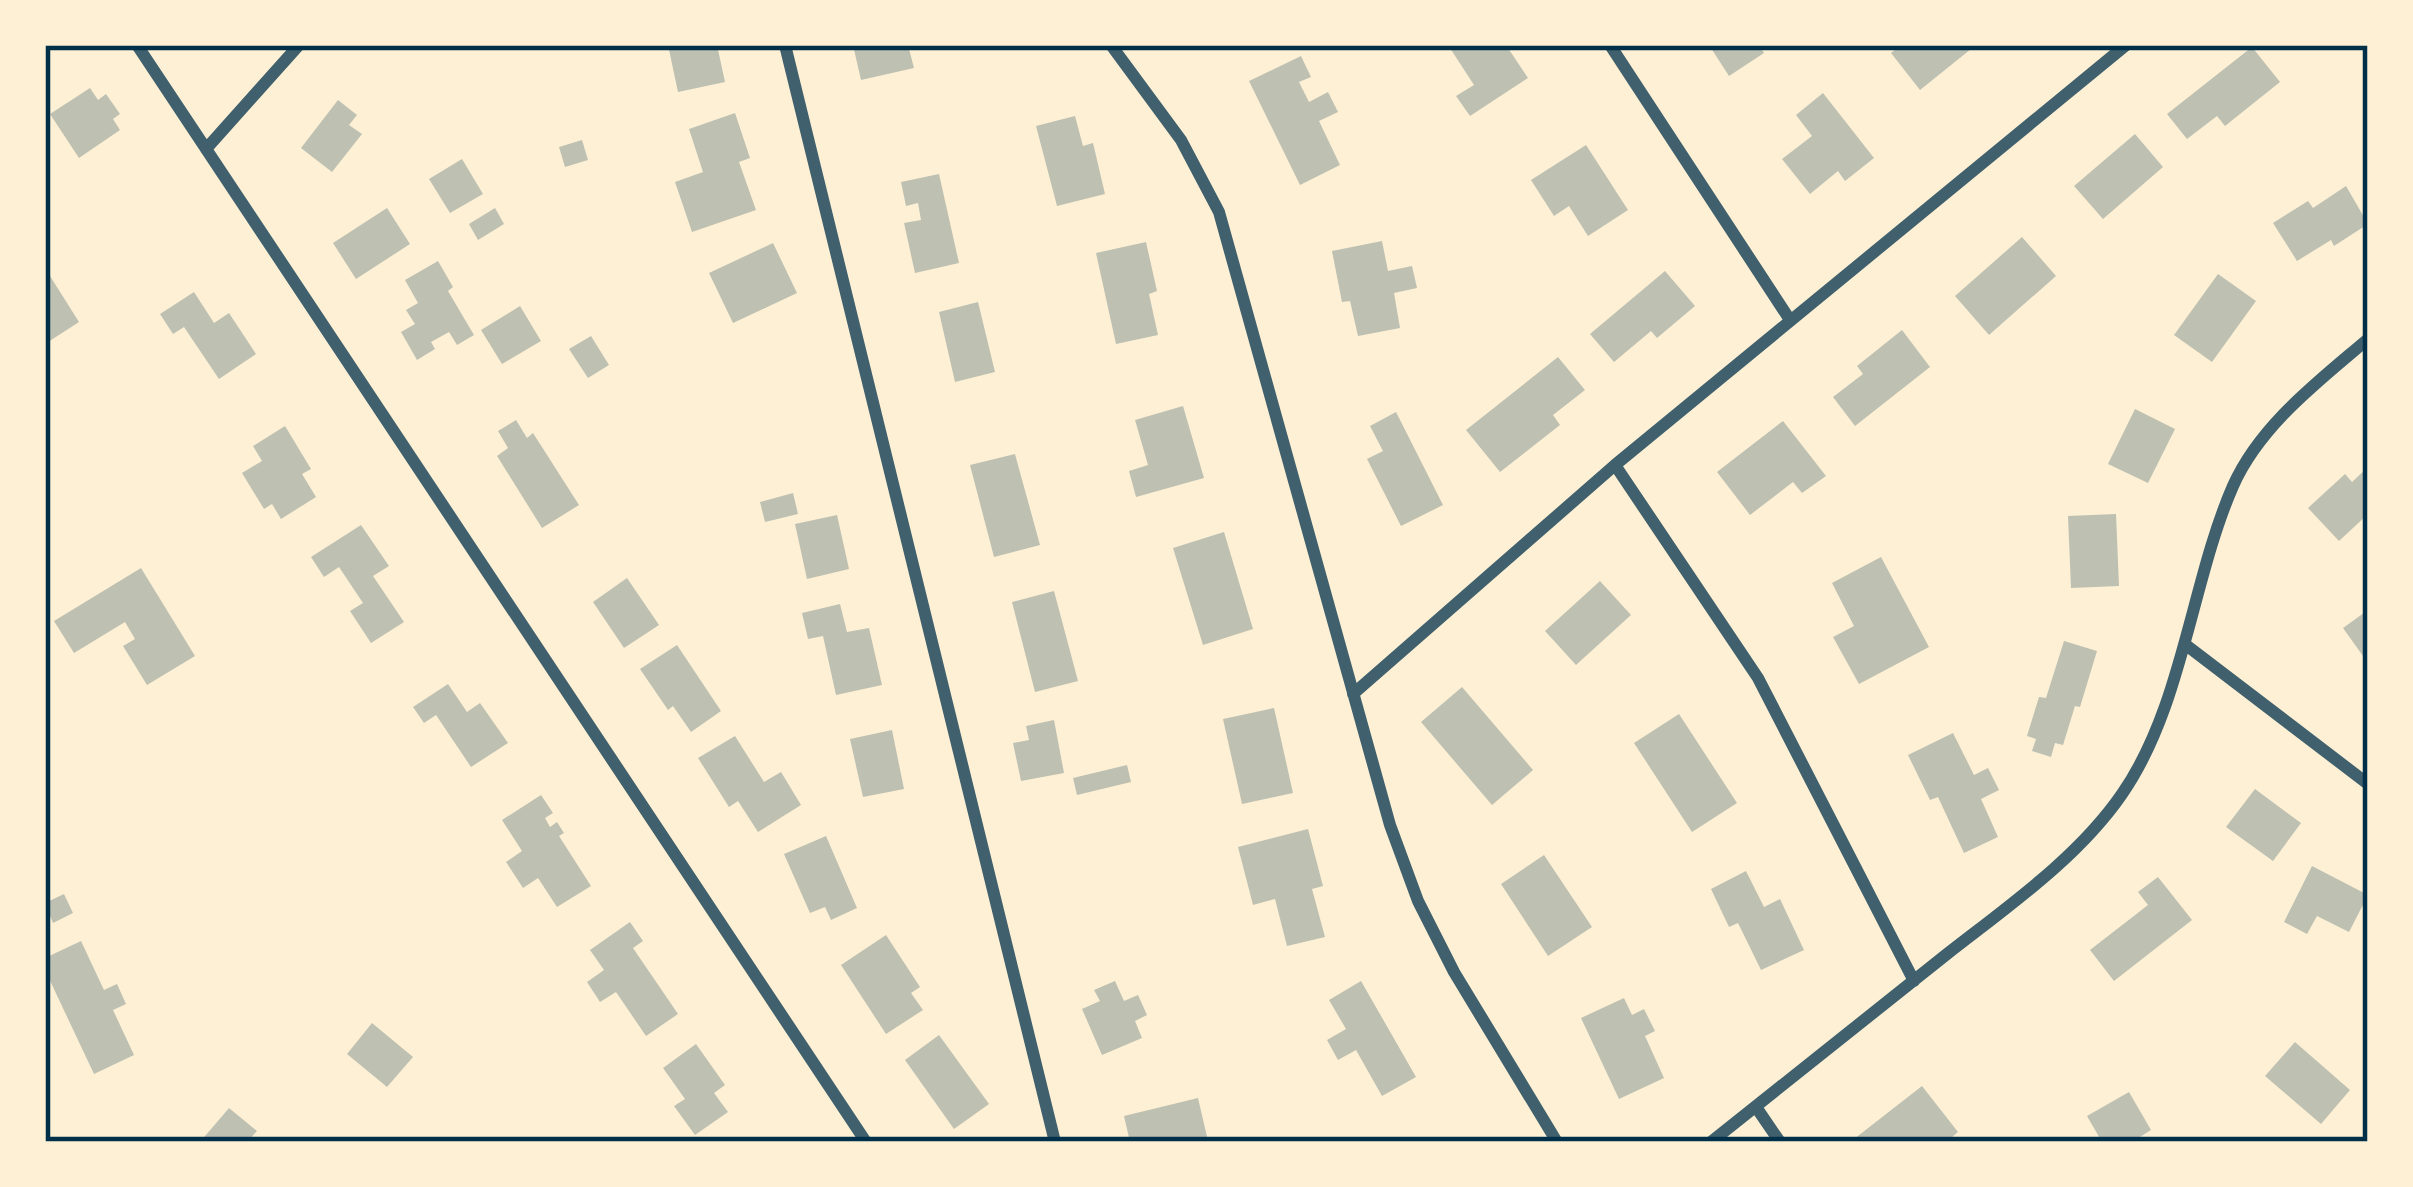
<svg xmlns="http://www.w3.org/2000/svg" width="2413" height="1187" viewBox="0 0 2413 1187" font-family="Arial,sans-serif">
	<rect width="100%" height="100%" fill="#fdf0d5"/>
	<path fill="#bec0b2" d="M668,45H717L725,82L678,92Z
		M853,45H908L914,68L861,80Z
		M1448,45H1506L1528,78L1470,116L1456,96L1474,85Z
		M1709,45H1759L1764,53L1729,76Z
		M1901,45H1976L1920,90L1891,53Z
		M2252,47L2280,82L2225,126L2217,116L2187,139L2167,114Z
		M1301,56L1311,77L1299,82L1309,102L1328,92L1338,112L1319,121L1340,165L1300,185L1249,81Z
		M90,88L98,100L106,94L120,114L113,119L120,130L79,158L50,114Z
		M1823,93L1874,158L1845,181L1838,171L1810,194L1782,159L1812,136L1796,115Z
		M338,100L357,115L349,125L362,134L332,172L301,148Z
		M735,113L750,158L739,162L756,210L692,232L675,182L703,172L689,129Z
		M1075,116L1083,146L1093,143L1105,194L1057,206L1036,126Z
		M2135,134L2163,167L2103,219L2074,186Z
		M582,140L588,160L565,167L559,147Z
		M1586,145L1628,210L1588,236L1569,206L1554,216L1531,180Z
		M462,159L483,194L450,213L429,179Z
		M939,174L959,263L915,273L904,223L921,220L918,203L906,206L901,182Z
		M2346,186L2368,224L2334,246L2331,240L2297,261L2273,223L2308,201L2313,208Z
		M387,208L410,244L356,279L333,243Z
		M495,208L504,224L478,240L469,224Z
		M2022,237L2056,276L1989,335L1955,296Z
		M1382,241L1388,271L1412,266L1417,288L1394,293L1400,328L1358,336L1350,301L1342,302L1332,251Z
		M1146,242L1157,291L1149,294L1158,335L1116,344L1096,253Z
		M773,243L797,293L733,323L709,273Z
		M438,261L453,287L448,291L474,335L457,345L449,332L431,342L435,349L417,360L401,332L415,324L406,310L418,303L405,280Z
		M1665,271L1695,306L1657,338L1651,331L1614,362L1590,334Z
		M2218,274L2256,301L2212,362L2174,335Z
		M50,276L79,322L45,344V279Z
		M194,292L214,323L229,313L256,354L219,379L184,327L173,334L160,314Z
		M978,302L995,372L955,382L939,312Z
		M520,306L541,341L502,364L481,330Z
		M1902,330L1930,367L1855,426L1833,397L1863,374L1857,366Z
		M591,336L609,365L588,378L569,349Z
		M1558,357L1585,390L1553,415L1560,425L1500,472L1466,430Z
		M1183,406L1204,478L1136,497L1129,471L1148,465L1135,420Z
		M2135,409L2175,429L2148,483L2108,464Z
		M1396,412L1443,505L1401,526L1367,459L1383,451L1370,426Z
		M516,420L527,438L533,433L579,505L542,528L497,456L508,448L498,431Z
		M1783,421L1826,476L1802,493L1793,482L1750,515L1717,472Z
		M285,426L311,469L302,474L316,497L281,519L272,504L264,509L242,473L262,461L253,446Z
		M1015,454L1040,545L994,557L970,465Z
		M2368,467V514L2339,541L2308,508L2345,474L2352,482Z
		M793,493L798,514L765,522L760,502Z
		M2116,514L2119,586L2071,588L2068,516Z
		M837,515L849,569L807,579L795,524Z
		M361,525L389,566L373,576L404,622L371,643L350,611L363,603L339,567L324,577L311,557Z
		M1224,532L1253,629L1203,645L1173,548Z
		M1881,557L1929,647L1859,684L1833,637L1854,626L1832,583Z
		M141,568L195,656L147,685L123,646L135,639L125,622L74,653L54,621Z
		M627,578L659,625L624,648L593,602Z
		M1600,581L1631,615L1576,665L1545,631Z
		M1054,591L1078,681L1035,692L1012,602Z
		M840,604L847,632L869,628L882,685L836,695L823,636L808,639L802,613Z
		M2368,610V663L2343,628Z
		M2064,641L2097,651L2080,707L2075,706L2063,745L2055,743L2051,757L2032,751L2036,739L2027,736L2039,697L2046,698Z
		M677,645L721,711L691,732L673,706L668,710L640,669Z
		M448,684L467,712L480,703L508,743L471,767L436,715L424,723L413,707Z
		M1462,687L1533,770L1492,805L1421,722Z
		M1274,708L1293,793L1242,804L1223,719Z
		M1679,714L1737,803L1692,832L1634,743Z
		M1054,720L1064,773L1021,781L1013,743L1029,740L1026,726Z
		M892,730L904,789L863,797L850,739Z
		M1953,733L1974,775L1988,768L1999,790L1981,799L1998,837L1964,853L1938,797L1930,800L1908,755Z
		M735,736L764,782L781,772L801,805L758,832L738,801L729,807L698,758Z
		M1127,765L1131,782L1077,795L1073,778Z
		M2255,789L2301,823L2273,861L2226,827Z
		M541,795L553,813L545,818L550,827L557,822L564,833L559,836L591,886L557,907L538,878L523,888L506,862L522,851L502,820Z
		M1308,829L1323,886L1312,889L1325,937L1287,946L1275,899L1253,905L1238,847Z
		M826,836L857,908L831,920L825,907L810,913L784,854Z
		M1544,855L1592,927L1548,956L1501,884Z
		M2312,866L2368,895L2349,932L2317,916L2307,934L2284,922Z
		M1746,871L1764,907L1780,899L1804,950L1761,970L1738,923L1729,927L1711,889Z
		M2158,877L2192,920L2114,981L2090,950L2148,905L2138,892Z
		M64,894L73,913L53,923L45,903Z
		M630,922L643,941L633,948L678,1014L646,1036L616,992L600,1002L587,982L604,970L590,950Z
		M886,935L920,987L911,993L923,1010L886,1034L841,965Z
		M81,941L104,990L117,984L126,1004L113,1010L134,1055L94,1074L45,970V958Z
		M1115,981L1124,1001L1138,995L1147,1015L1135,1021L1142,1038L1102,1055L1082,1009L1100,1001L1094,990Z
		M1361,981L1416,1077L1382,1096L1356,1050L1338,1060L1327,1040L1346,1029L1329,1000Z
		M1624,998L1632,1015L1644,1009L1655,1031L1645,1036L1664,1078L1619,1099L1581,1018Z
		M372,1023L413,1057L387,1087L347,1054Z
		M939,1035L989,1104L954,1129L905,1060Z
		M2295,1042L2350,1090L2321,1124L2265,1076Z
		M696,1044L725,1085L714,1093L728,1112L695,1135L674,1106L685,1099L663,1068Z
		M1922,1086L1958,1132L1946,1142H1856L1854,1139Z
		M2129,1092L2151,1130L2132,1142H2102L2087,1116Z
		M1198,1098L1208,1141L1130,1142L1124,1116Z
		M229,1108L257,1131L247,1142H200Z"/>
	<g fill="none" stroke-linecap="round" stroke-linejoin="round">
		<path stroke="#3f606c" stroke-width="12" d="M137,45L866,1142
			M785,45L1055,1142
			M1111,45L1181,140L1219,212L1390,825L1418,901L1454,972L1557,1142
			M1610,45L1790,320
			M206,149L299,45
			M1615,465L1758,678L1914,981
			M2186,645L2368,784
			M1353,694L1615,465L2126,45
			M1756,1107L1780,1142
			M1711,1142C1790,1079 1869,1017 1947,954C2007,907 2078,858 2122,794C2183,706 2191,582 2233,486C2260,425 2319,381 2368,339"/>
	</g>
	<rect width="2413" height="1187" fill="none" stroke="#fdf0d5" stroke-width="96"/>
	<rect x="48" y="48" width="2317" height="1091" fill="none" stroke="#003049" stroke-width="4.5"/>
</svg>
